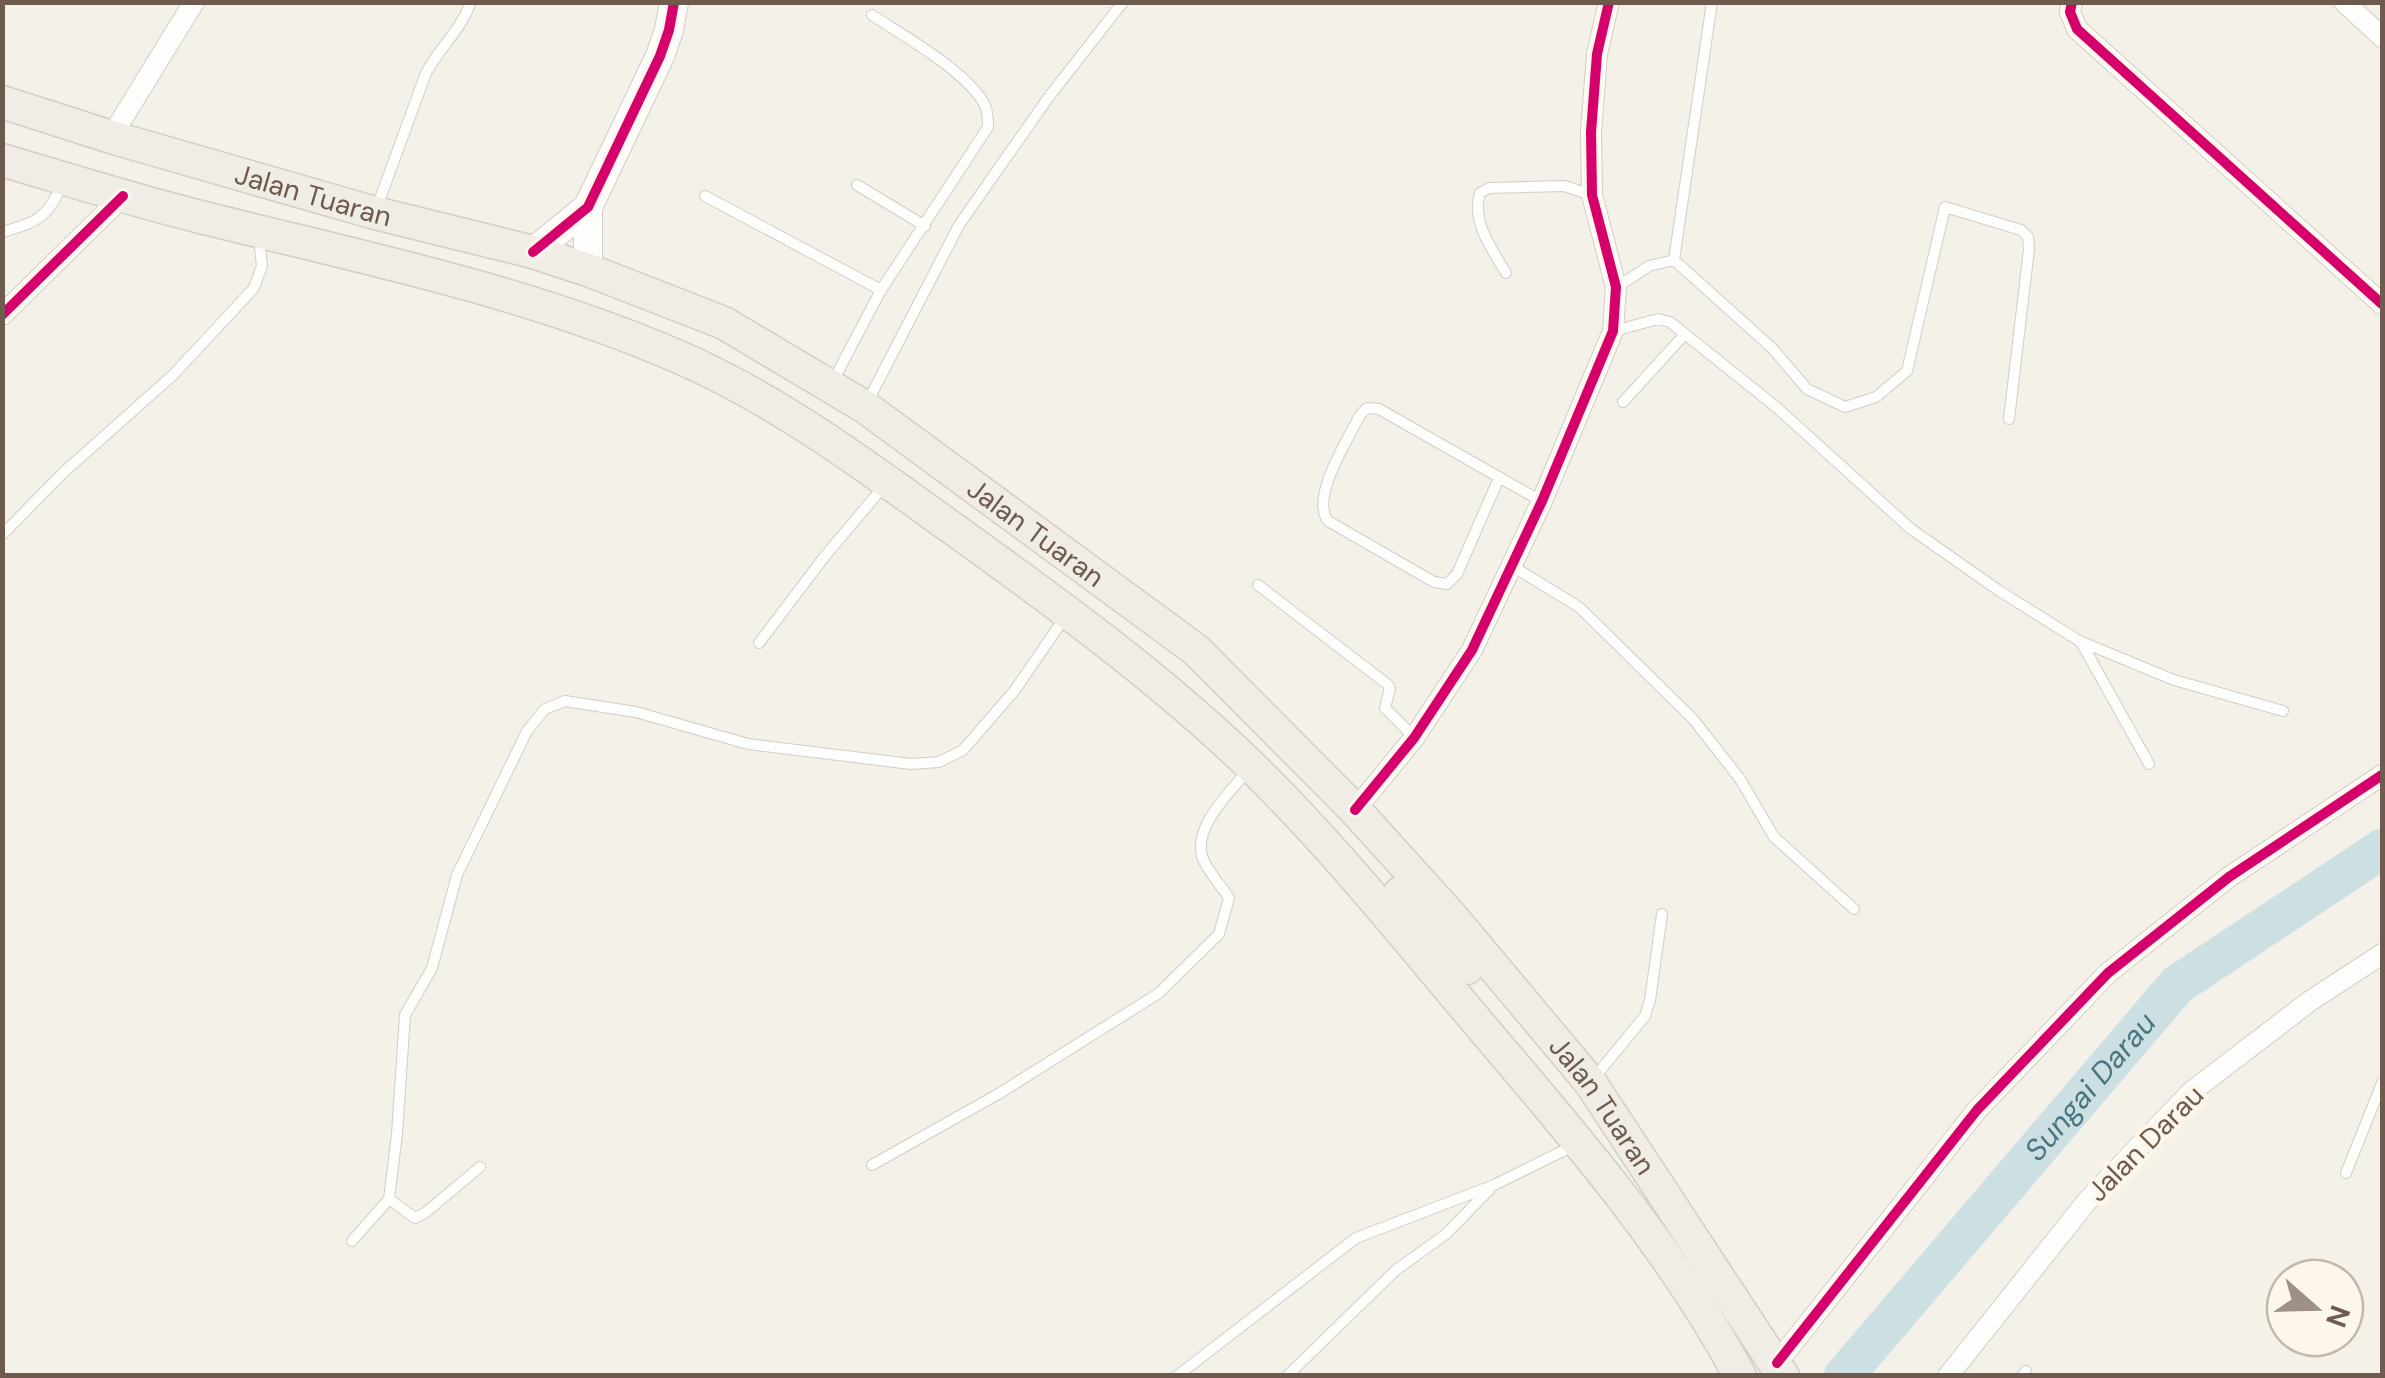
<svg xmlns="http://www.w3.org/2000/svg" width="2385" height="1378" viewBox="0 0 2385 1378" font-family="'DM Sans',sans-serif">
	<rect width="100%" height="100%" fill="#f4f1e9"/>
	<g fill="none" stroke-linecap="round" stroke-linejoin="round">
		<path stroke="#cce0e3" stroke-width="40" id="s1" d="M1844,1376L2177,985L2382,849"/>
		<defs>
			<path id="lane" d="M857,185L925,226
				M705,196L881,290
				M377,207L426,73C440,47 461,30 471,2
				M2,232C37,222 48,218 62,184
				M1674,260L1712,2
				M1506,273C1492,249 1471,222 1480,193L1489,188L1565,186L1591,195
				M1617,287L1649,266L1674,260L1772,348L1807,389L1845,407L1876,397L1907,371L1945,207L2021,230L2028,237L2029,249L2009,419
				M1614,331L1658,319L1670,322L1775,406L1911,529L1998,590L2081,642L2149,764
				M832,383L881,290L988,127C988,115 987,106 980,97C956,65 905,37 872,15
				M868,401L959,225L1048,98L1123,2
				M1623,402L1685,334
				M1499,478L1457,574L1447,584L1434,582L1328,521C1310,497 1348,440 1360,415L1367,408L1379,409L1541,501
				M2,535L64,472L173,375L254,288L262,266L259,237
				M1512,566L1579,607L1693,719L1740,779L1774,837L1854,909
				M1258,585L1387,684L1390,688L1385,708L1414,737
				M2082,642L2174,680L2283,711
				M759,643L825,556L884,486
				M1594,1078L1645,1016L1650,1000L1662,914
				M872,1165L1000,1093L1159,993L1219,934L1229,898C1221,885 1206,870 1202,856C1194,825 1230,793 1247,771
				M2346,1173L2382,1083
				M389,1199L415,1218L425,1213L480,1167
				M352,1241L389,1199L397,1134L405,1015L432,968L457,875L527,731L545,709L565,701L636,712L748,744L911,764L939,762L963,750L1015,690L1065,617
				M1177,1376L1356,1238L1494,1185L1573,1146
				M1287,1376L1396,1270L1446,1234L1490,1189
				M2022,1376L2026,1371"/>
			<path id="street" d="M2072,2L2070,12L2077,29L2382,304
				M2344,2L2382,37
				M111,137L194,2
				M2,315L123,196
				M1355,810L1414,738L1472,650L1542,501L1613,331L1616,287L1592,195L1591,132L1597,54L1609,2
				M1777,1363L1977,1110L2108,973L2229,877L2382,775
				M1948,1376L2088,1200L2191,1092L2310,1001L2382,954"/>
			<path id="secondary" d="M533,252L588,207L660,56L669,30L674,2
				M588,270V207"/>
			<g id="primary">
				<path id="s2" d="M2,102L111,137L375,213L533,252L588,270L724,323L865,407L1196,650L1355,810L1451,916L1590,1082L1783,1376"/>
				<path d="M2,160C66,179 129,199 193,215C358,257 522,289 679,357C773,398 858,460 941,520C1048,597 1156,674 1251,766C1335,848 1409,941 1485,1031C1577,1139 1672,1249 1740,1376"/>
				<path d="M1400,893L1467,968"/>
			</g>
		</defs>
		<use href="#lane" stroke="#d2cdc6" stroke-width="12"/>
		<use href="#street" stroke="#d2cdc6" stroke-width="22"/>
		<use href="#secondary" stroke="#d2cdc6" stroke-width="30"/>
		<use href="#primary" stroke="#d3cdc6" stroke-width="35"/>
		<use href="#lane" stroke="#fdfdfc" stroke-width="10"/>
		<use href="#street" stroke="#fdfdfc" stroke-width="20"/>
		<use href="#secondary" stroke="#fdfdfc" stroke-width="28"/>
		<use href="#primary" stroke="#f0ede6" stroke-width="32"/>
		<defs>
			<path id="cycleway" d="M2072,2L2070,12L2077,29L2382,304
				M533,252L588,207L660,56L669,30L674,2
				M2,315L123,196
				M1355,810L1414,738L1472,650L1542,501L1613,331L1616,287L1592,195L1591,132L1597,54L1609,2
				M1777,1363L1977,1110L2108,973L2229,877L2382,775"/>
		</defs>
		<use href="#cycleway" stroke="#fdf6ea" stroke-width="16"/>
		<use href="#cycleway" stroke="#d6006c" stroke-width="10"/>
	</g>
	<g text-anchor="middle" stroke-width="9" stroke-linejoin="round" paint-order="stroke">
		<g font-size="28" fill="#6f5b4d" stroke="#fdf6ea">
			<text dy="10" stroke="none"><textPath href="#s2" startOffset="325">Jalan Tuaran</textPath></text>
			<text dy="10" stroke="none"><textPath href="#s2" startOffset="1132">Jalan Tuaran</textPath></text>
			<text dy="10" stroke="none"><textPath href="#s2" startOffset="1942">Jalan Tuaran</textPath></text>
			<text transform="translate(2145 1143) rotate(-45)" y="10">Jalan Darau</text>
		</g>
		<g font-size="30" font-style="italic" fill="#497480" stroke="#fdf6ea">
			<text dy="10" stroke="none"><textPath href="#s1" startOffset="380">Sungai Darau</textPath></text>
		</g>
	</g>
	<rect width="2385" height="1378" fill="none" stroke="#6f5b4d" stroke-width="10"/>
	<g transform="translate(2315 1308) rotate(110)"><circle r="48" fill="#fdf6ea" stroke="#c4b8ab" stroke-width="2.5"/>
	<path d="M0-8L18 38L0 25L-18 38Z" fill="#9e9084"/>
	<text y="-15" font-size="28" font-weight="bold" text-anchor="middle" fill="#6f5b4d">N</text>
	</g>
</svg>
